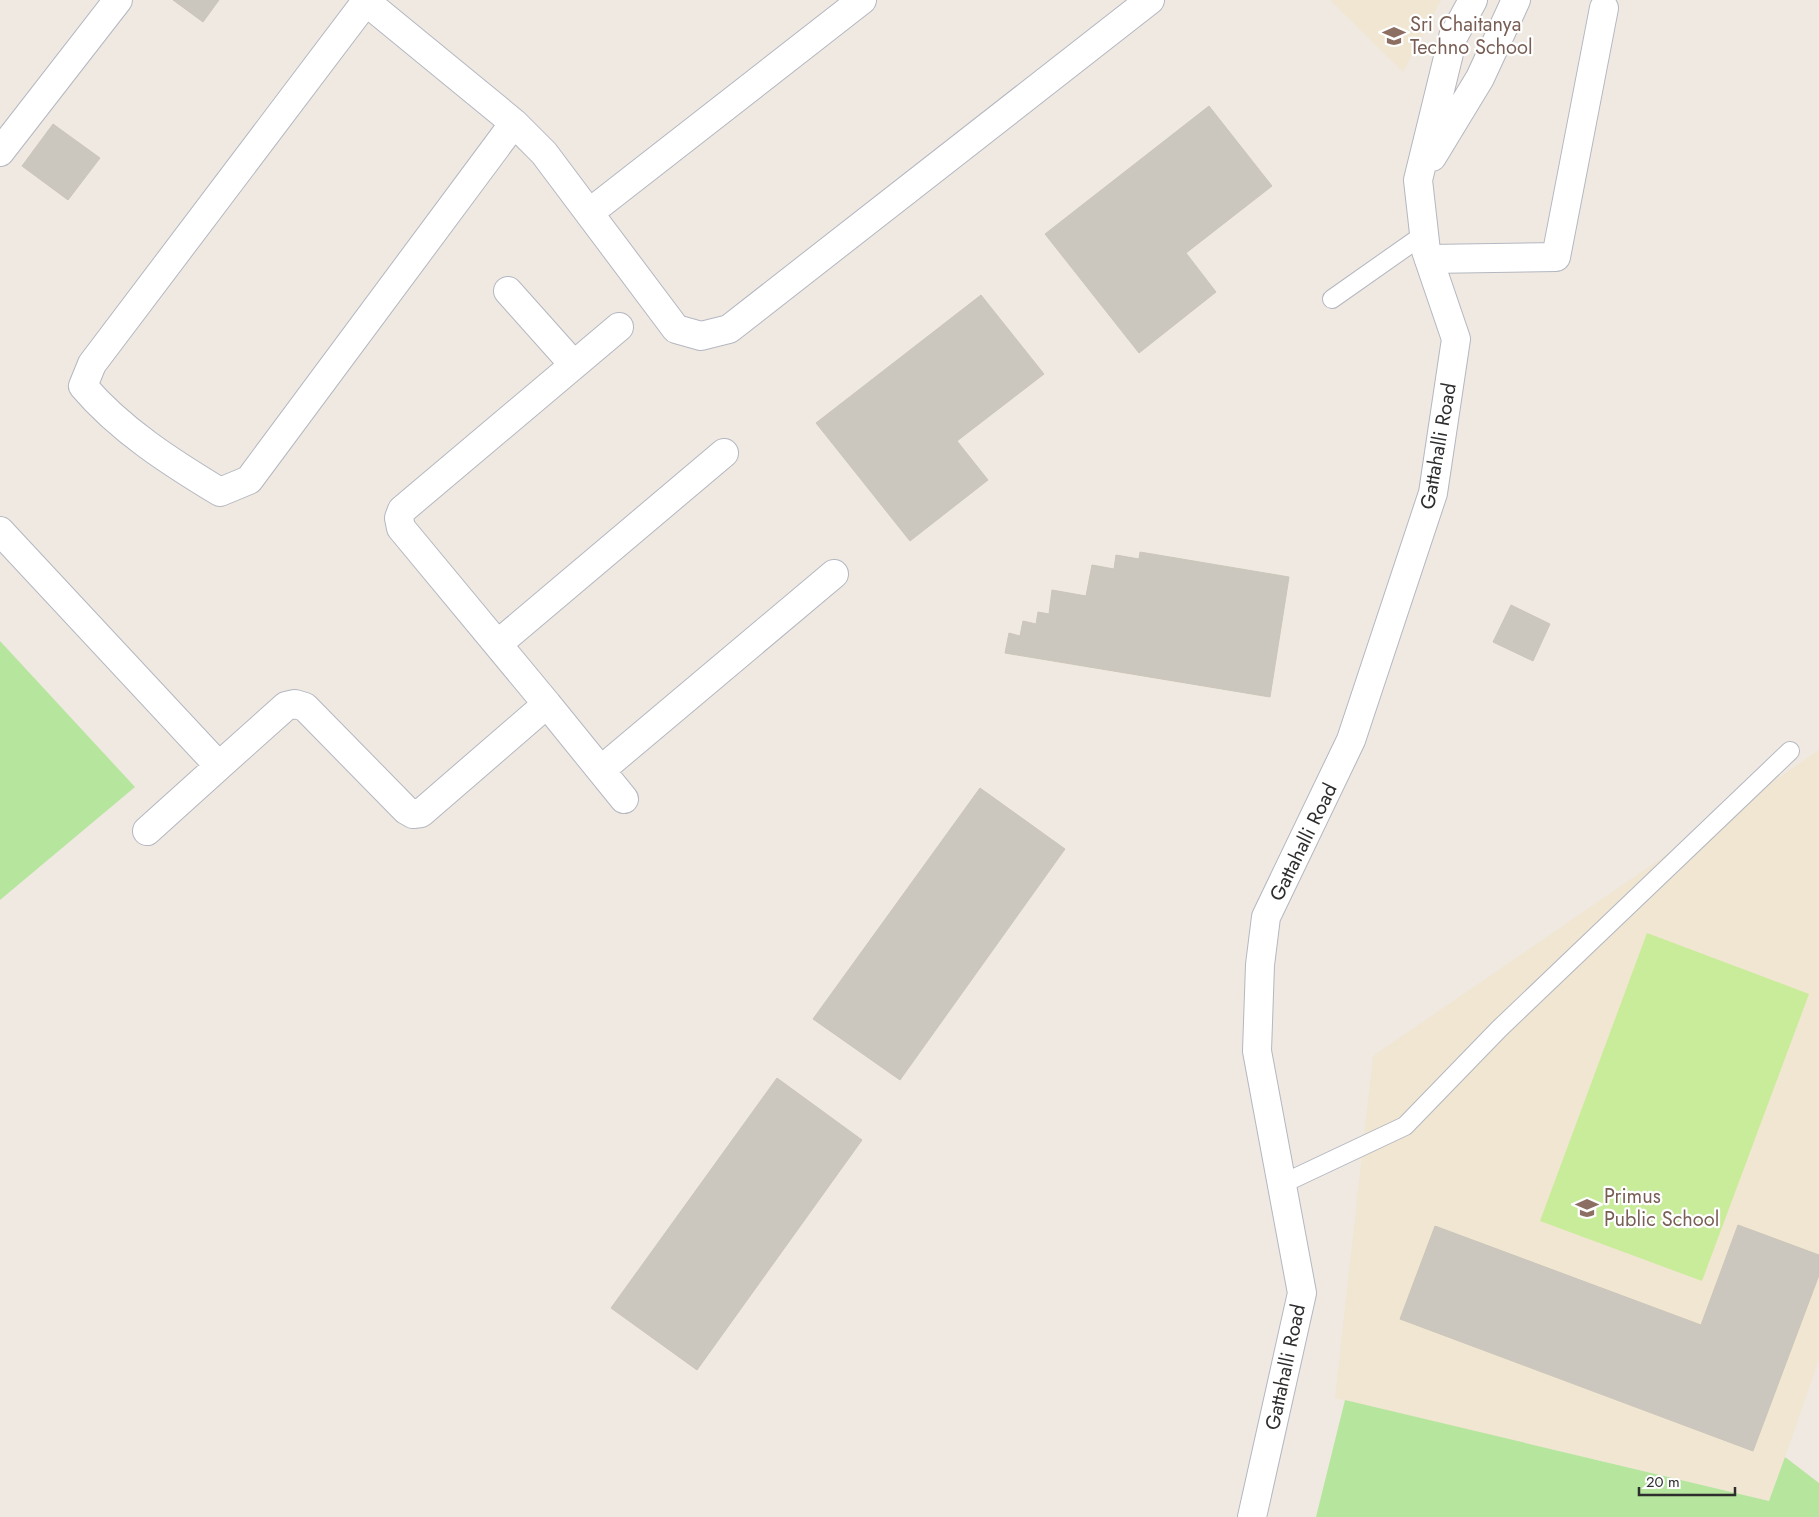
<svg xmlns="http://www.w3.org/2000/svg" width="1819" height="1517" viewBox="0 0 1819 1517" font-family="Jost,sans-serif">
	<rect width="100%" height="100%" fill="#efe9e1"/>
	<path fill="#f0e6d1" d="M1330,0H1441L1403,72Z
		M1819,750V1359L1770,1501L1335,1398L1373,1056Z"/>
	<path fill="#b6e59e" d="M0,641L135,787L0,900Z
		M1345,1400L1769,1501L1785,1457L1819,1483V1517H1316Z"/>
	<path fill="#c9ec9a" d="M1647,933L1809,994L1702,1281L1540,1221Z"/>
	<path fill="#cbc7bf" stroke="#cbc5ba" d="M173,0H219L203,22Z
		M1209,106L1272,186L1186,253L1216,292L1139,353L1045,234Z
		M53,124L100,158L68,200L22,166Z
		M981,295L1044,374L957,441L988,480L910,541L816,423Z
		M1140,552L1289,577L1270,697L1005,653L1009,633L1020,636L1023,621L1036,624L1038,612L1049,614L1052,590L1086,596L1092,565L1114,569L1116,555L1139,559Z
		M1511,605L1550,624L1533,661L1493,642Z
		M980,788L1065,849L900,1080L813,1019Z
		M777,1078L862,1140L697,1370L611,1308Z
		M1738,1225L1819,1255V1275L1753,1451L1400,1319L1435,1226L1701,1325Z"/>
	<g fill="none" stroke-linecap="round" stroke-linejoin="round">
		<defs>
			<path id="lane" d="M1332,299L1423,235
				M1282,1184L1405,1126L1499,1029L1790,751"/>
			<path id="street" d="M364,0L514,123L544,153L676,329L701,336L729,329L1150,0
				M367,0L92,364L83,386C120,430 172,463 220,492L249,480L514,123
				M0,152L118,0
				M589,213L862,0
				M1429,259L1556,257L1604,8
				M508,291L574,365
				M0,531L219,766L286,706L295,704L305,707L406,810L413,814L421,813L547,704L624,799
				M499,643L724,453
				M547,704L401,528L399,518L402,510L619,327
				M601,770L834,574
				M147,831L219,766"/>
			<path id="secondary" d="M1432,157L1480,78L1516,0
				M1252,1517L1302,1293L1257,1051L1260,965L1266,917L1351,740L1433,493L1456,339L1426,251L1418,180L1453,37L1473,0"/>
		</defs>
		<use href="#lane" stroke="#b4b7c1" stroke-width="20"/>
		<use href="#street" stroke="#b4b7c1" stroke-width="30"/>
		<use href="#secondary" stroke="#b4b7c1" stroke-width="30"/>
		<use href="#lane" stroke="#fff" stroke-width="18"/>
		<use href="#street" stroke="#fff" stroke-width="28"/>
		<use href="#secondary" stroke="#fff" stroke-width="28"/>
	</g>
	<defs>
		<symbol id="school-bare" viewBox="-9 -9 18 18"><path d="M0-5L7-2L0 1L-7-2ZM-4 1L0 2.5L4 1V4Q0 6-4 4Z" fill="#8d6e63" stroke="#fff" stroke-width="2.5" paint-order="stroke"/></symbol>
	</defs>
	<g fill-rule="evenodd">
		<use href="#school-bare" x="1378" y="20" width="32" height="32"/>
		<use href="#school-bare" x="1571" y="1192" width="32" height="32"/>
	</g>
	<g text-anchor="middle" stroke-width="4.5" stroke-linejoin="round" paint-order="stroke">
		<g font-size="20" fill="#785e54" stroke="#fff" text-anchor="start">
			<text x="1410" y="31">Sri Chaitanya<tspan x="1410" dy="23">Techno School</tspan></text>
			<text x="1604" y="1203">Primus<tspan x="1604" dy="23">Public School</tspan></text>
		</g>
		<g font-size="20" fill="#2e2e2e" stroke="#fff">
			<text transform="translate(1438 446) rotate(-80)" y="7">Gattahalli Road</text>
			<text transform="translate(1303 842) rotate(-64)" y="7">Gattahalli Road</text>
			<text transform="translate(1285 1367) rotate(-78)" y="7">Gattahalli Road</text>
		</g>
	</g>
	<path d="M1639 1487v8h96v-8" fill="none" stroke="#2e2e2e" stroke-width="2.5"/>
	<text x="1646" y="1487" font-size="15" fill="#2e2e2e" stroke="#ffffff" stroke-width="4" paint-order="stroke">20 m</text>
</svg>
